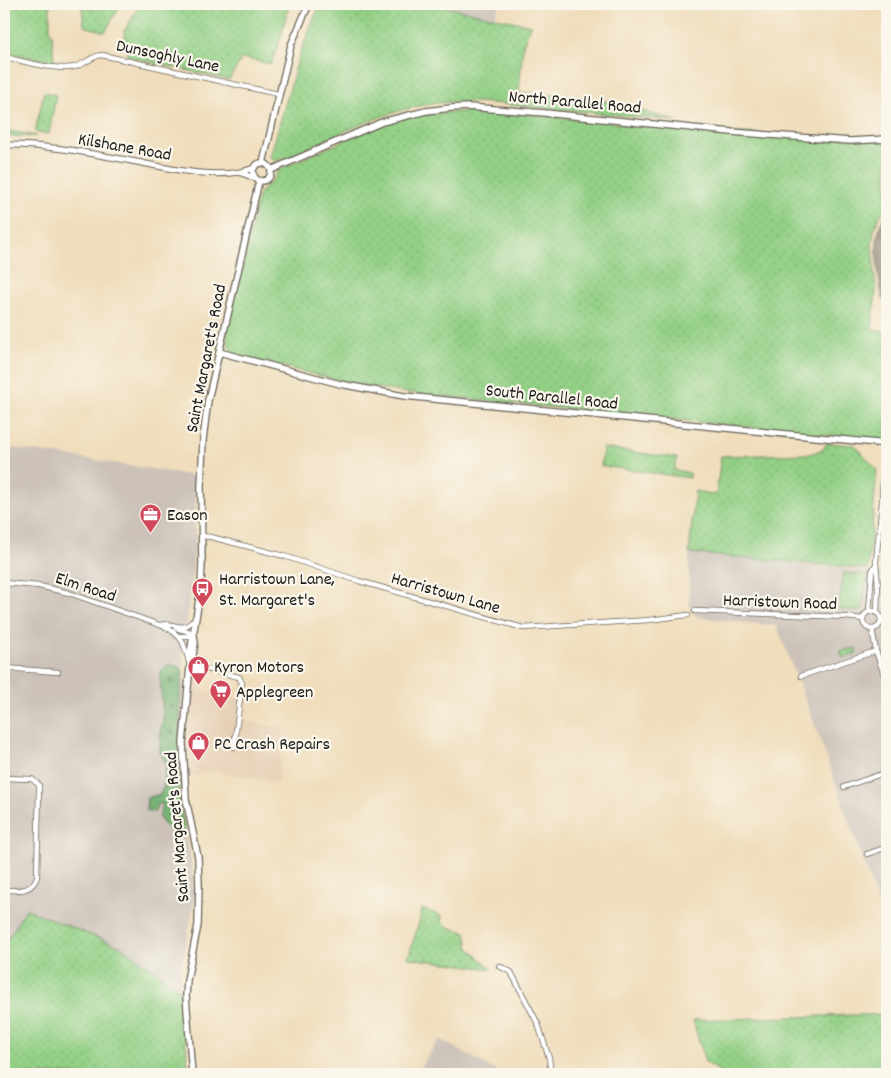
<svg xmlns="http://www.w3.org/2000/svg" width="891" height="1078" viewBox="0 0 891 1078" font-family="Dekko,sans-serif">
	<defs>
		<pattern id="grass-dots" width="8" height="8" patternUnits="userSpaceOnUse" patternTransform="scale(1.25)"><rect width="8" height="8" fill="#93d086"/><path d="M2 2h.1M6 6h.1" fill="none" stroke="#7eb273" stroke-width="1.8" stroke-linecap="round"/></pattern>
		<pattern id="forest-firs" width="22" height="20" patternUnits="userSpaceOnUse" patternTransform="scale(1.25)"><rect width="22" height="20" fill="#76b273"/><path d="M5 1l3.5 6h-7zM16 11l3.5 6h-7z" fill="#60905e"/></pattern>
	</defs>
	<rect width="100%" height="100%" fill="#fbf7ec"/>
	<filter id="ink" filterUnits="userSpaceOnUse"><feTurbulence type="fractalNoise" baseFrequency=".02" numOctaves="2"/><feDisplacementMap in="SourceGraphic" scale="10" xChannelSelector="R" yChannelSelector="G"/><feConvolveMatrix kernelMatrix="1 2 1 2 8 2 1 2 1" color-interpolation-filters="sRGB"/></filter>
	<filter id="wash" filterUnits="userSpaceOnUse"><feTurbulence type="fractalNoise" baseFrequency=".0096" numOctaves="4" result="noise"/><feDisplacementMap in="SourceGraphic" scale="20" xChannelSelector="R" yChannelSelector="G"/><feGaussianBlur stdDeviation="1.12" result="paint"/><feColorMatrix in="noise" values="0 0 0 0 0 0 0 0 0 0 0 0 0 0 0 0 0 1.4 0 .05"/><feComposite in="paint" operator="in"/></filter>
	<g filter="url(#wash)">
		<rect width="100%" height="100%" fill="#efddbb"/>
		<path fill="#e6d0b5" d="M194,670L203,671L200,690L238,698L242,683L239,677L248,679L243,721L284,728L278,782L208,771L189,778L187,735Z"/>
		<path fill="#ccc2b9" d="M431,4H499L495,17Z
			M4,447L62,455L196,476L195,546L183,658L184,696L181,741L180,804L191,861L195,898L180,972L179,994L4,948Z
			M689,553L887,573V917L882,914L816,728L777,626L697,617L691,611L689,605Z
			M440,1039L501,1074H415Z"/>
		<path fill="url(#grass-dots)" stroke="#587651" d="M4,4H50V32L52,33L54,62L4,52Z
			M93,4H121L105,32L84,26L82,7L92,9Z
			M141,4H289L281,37L271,64L242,58L229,80L128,57L124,31Z
			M320,4H431L531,25L523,45L519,92L591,98L619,104L676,121C631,116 586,112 540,108C502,104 462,98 423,105C374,115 328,139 282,160H272L270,157L299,56Z
			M44,92L56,95L49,134L35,132Z
			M471,111L513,113L678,129L887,141V205L879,218L874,231L872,243L876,291L872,329L887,331V441L408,393C362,386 318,376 273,364C262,362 241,358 233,352C228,347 227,341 227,334L258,197L262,190L271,182L280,169L368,130L395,120L418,115Z
			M4,130L36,136L4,137Z
			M826,443L855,445L877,470L868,569L689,553L695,491L716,495L721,456L810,454L824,449Z
			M603,448L677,458L674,470L690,473V478L601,466Z
			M843,573L867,575L862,609L859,611L839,609Z
			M856,648V653L843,658L840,651Z
			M26,909L121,947L161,975L180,991L189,1074H4V946Z
			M422,909L442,916L441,921C448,930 457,928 466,933L469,948L492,969L408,958L420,919Z
			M887,1014V1074H724L705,1062L693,1020Z"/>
		<path fill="url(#forest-firs)" stroke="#496748" d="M168,665H177L183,672L180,697V804L186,835C171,835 167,829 159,817L163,804H157L155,812L146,810L147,798L160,794L164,786L166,763L160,752L161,729L163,719L160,677L162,670Z"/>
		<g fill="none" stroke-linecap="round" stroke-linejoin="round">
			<path stroke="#867c6c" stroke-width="11" d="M887,221C877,243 882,272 887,296"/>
		</g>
	</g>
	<g filter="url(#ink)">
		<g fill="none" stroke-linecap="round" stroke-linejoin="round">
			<defs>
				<path id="minor" d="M4,57C24,61 54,71 74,67C85,65 91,56 102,55L278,94
					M884,492L887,468
					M202,536L211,537L284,556L359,581L523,628L649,620L688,615
					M4,583L39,586L69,593L168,628C187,641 183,645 190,665L239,677L242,683L234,747
					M695,611L846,617L863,619
					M863 620a9 9 0 1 1 18 0a9 9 0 1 1-18 0Z
					M869,612L872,571L876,564
					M877,613L878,587L876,562L882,502L884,443
					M160,625C176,621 182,635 195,618
					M176,628L194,633
					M872,629L876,651L887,683
					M180,636H189L194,633
					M4,668L58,672
					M801,676L876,651
					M4,778L32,779L39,785V789L37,877C31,893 18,890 4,890
					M844,787L887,772
					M867,854L887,847
					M499,966L511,972L538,1024L549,1058L551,1074"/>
				<path id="tertiary" d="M4,145C48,144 93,154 137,162C172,169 220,181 254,168
					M241,173L255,178"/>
				<path id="secondary" d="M263,163L291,45L309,4
					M253 172a9 9 0 1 1 18 0a9 9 0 1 1-18 0Z
					M271,170L382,122L426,111L451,108L469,107L545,113L731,132L850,141L887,139
					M219,352L340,384L404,396L887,444
					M192,661L195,643L194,635
					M192,1074L186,996L187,980L198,925L199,885L198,857L186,799L184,762L183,743L190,665V654L201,587L202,563L201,487L203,440L208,400L259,181"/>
			</defs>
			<use href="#minor" stroke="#666054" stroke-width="6"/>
			<use href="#tertiary" stroke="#666054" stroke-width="7"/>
			<use href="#secondary" stroke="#666054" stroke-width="8"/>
			<use href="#minor" stroke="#fff" stroke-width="4.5"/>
			<use href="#tertiary" stroke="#fff" stroke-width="5"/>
			<use href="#secondary" stroke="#fff" stroke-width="5.5"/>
		</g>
	</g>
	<defs>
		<symbol id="office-pin" viewBox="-11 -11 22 30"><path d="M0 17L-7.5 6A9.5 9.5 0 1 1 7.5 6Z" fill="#d1495b" stroke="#fbf7ec"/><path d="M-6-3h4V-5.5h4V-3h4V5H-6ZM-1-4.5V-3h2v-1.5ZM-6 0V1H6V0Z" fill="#fff"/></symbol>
		<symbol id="bus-pin" viewBox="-11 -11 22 30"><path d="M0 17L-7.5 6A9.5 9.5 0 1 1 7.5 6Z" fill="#d1495b" stroke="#fbf7ec"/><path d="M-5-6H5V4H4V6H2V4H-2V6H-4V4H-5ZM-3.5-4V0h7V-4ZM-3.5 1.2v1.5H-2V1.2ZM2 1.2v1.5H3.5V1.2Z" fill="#fff"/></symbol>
		<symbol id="shop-pin" viewBox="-11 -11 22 30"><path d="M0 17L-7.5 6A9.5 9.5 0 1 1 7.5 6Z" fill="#d1495b" stroke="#fbf7ec"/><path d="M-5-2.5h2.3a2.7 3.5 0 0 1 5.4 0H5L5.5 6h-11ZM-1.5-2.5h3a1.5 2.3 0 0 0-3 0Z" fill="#fff"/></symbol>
		<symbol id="supermarket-pin" viewBox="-11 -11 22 30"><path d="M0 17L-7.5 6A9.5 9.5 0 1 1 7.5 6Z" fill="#d1495b" stroke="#fbf7ec"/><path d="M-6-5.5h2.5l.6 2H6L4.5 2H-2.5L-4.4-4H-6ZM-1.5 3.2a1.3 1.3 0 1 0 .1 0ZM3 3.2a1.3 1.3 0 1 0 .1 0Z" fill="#fff"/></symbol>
	</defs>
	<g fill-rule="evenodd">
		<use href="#office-pin" x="138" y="502" width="25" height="34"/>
		<use href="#bus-pin" x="190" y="576" width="25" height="34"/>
		<use href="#shop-pin" x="186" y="654" width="25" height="34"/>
		<use href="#supermarket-pin" x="208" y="678" width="25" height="34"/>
		<use href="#shop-pin" x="186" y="730" width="25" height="34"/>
	</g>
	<g text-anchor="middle" stroke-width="4.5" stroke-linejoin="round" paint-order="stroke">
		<g font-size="18" fill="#1c1c1c" stroke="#fbf7ec">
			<text transform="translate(168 55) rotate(12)" y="6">Dunsoghly Lane</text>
			<text transform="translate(575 101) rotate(5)" y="6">North Parallel Road</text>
			<text transform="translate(125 146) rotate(10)" y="6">Kilshane Road</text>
			<text transform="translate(205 358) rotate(-79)" y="6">Saint Margaret's Road</text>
			<text transform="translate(552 396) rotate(6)" y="6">South Parallel Road</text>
			<text transform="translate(86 586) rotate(18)" y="6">Elm Road</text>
			<text transform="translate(446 592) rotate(16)" y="6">Harristown Lane</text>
			<text transform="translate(780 601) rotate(2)" y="6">Harristown Road</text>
			<text transform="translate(176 827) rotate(-95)" y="6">Saint Margaret's Road</text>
		</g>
		<g font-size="18" fill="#1c1c1c" stroke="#fbf7ec" text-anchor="start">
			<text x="167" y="520">Eason</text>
			<text x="219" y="584">Harristown Lane,<tspan x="219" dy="21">St. Margaret's</tspan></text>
			<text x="214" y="672">Kyron Motors</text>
			<text x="236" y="697">Applegreen</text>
			<text x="214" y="749">PC Crash Repairs</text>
		</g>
	</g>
	<rect width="891" height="1078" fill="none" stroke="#fbf7ec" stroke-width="20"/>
</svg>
